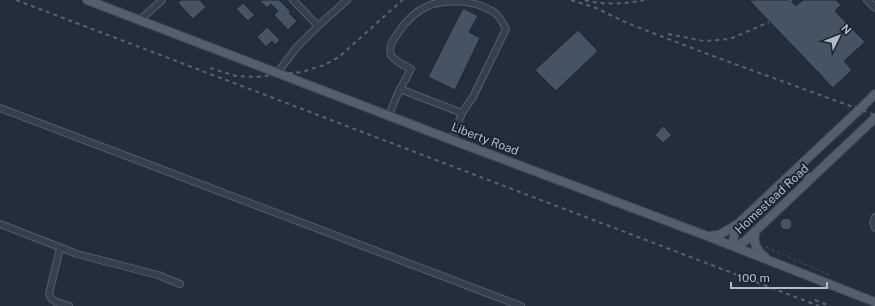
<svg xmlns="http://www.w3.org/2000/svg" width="875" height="306" viewBox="0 0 875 306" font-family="'Public Sans',sans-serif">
	<rect width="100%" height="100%" fill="#222e3b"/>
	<path fill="#465362" stroke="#1d2732" d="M181,0H200L206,7L193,19L178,3Z
		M259,0H279L291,12L289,13L297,21L288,30L274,15L278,11L271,4L267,8Z
		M749,0H790L796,6L803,0H836L841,5L835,11L865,42L844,61L852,70L833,88Z
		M243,3L255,15L248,21L236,9Z
		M463,8L478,16L469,32L480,38L455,90L428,77Z
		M267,27L280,40L275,45L272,41L266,47L257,37Z
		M578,30L598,51L556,91L535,70Z
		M663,126L672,135L663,143L655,135Z
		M780 224a6 6 0 1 1 12 0a6 6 0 1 1-12 0Z"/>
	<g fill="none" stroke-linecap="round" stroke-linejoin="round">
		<defs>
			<path id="minor" d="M293,0L318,26
				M867,0L875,8
				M140,20L162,0
				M277,73L297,47L318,26L347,0
				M400,89L462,113
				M0,108L521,306
				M389,115L398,93L411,69C404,65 395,62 391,55C388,46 394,39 398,33C406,20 416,11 430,5C447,0 469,0 486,8C489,10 494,11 496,14C501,18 503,24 506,29L473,97L462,113L452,140
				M875,217L873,222L875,228
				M0,224L77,254L158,275L180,284
				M60,248L49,294C52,303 61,303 69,306"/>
			<path id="major" d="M87,0L452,140L707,236L875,302
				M798,167L810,179
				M756,231C752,242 756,250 765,257
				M710,236L719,235L741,222
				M735,247C731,235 736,231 741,221L860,109L875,94
				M735,247L738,246L746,240L875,118"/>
		</defs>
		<use href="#minor" stroke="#545d69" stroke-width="8"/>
		<use href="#major" stroke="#3f4954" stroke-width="10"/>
		<path stroke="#425759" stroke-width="1" stroke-dasharray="3 3" stroke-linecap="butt" d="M766,247L829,275"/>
		<use href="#minor" stroke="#36404b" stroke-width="6"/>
		<use href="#major" stroke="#545f6c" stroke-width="8"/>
		<path stroke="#586473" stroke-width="2" stroke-dasharray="4 4" stroke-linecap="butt" d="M16,0L819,306
			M571,0L596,8L627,23L710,55L875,115
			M585,0C600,5 628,4 644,0
			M791,1V0
			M668,34L704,41L730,39L769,22
			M210,68L236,76L256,77L302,72L324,65L339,57L399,3L403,0
			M815,300L830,306"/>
	</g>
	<g text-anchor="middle" stroke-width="4" stroke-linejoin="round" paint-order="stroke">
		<g font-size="12" fill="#b1bac7" stroke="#1b2530">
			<text transform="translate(485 139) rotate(21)" y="4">Liberty Road</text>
			<text transform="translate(772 199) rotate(-43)" y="4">Homestead Road</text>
		</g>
	</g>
	<g transform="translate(839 36) rotate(47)" stroke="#1b2530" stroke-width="3" paint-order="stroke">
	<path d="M0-3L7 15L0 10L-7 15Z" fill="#b1bac7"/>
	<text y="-6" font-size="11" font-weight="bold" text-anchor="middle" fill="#b1bac7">N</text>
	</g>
	<path d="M731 282v6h96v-6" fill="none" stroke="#b1bac7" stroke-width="2"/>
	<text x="737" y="282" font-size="12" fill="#b1bac7" stroke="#1b2530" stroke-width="3" paint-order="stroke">100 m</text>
</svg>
